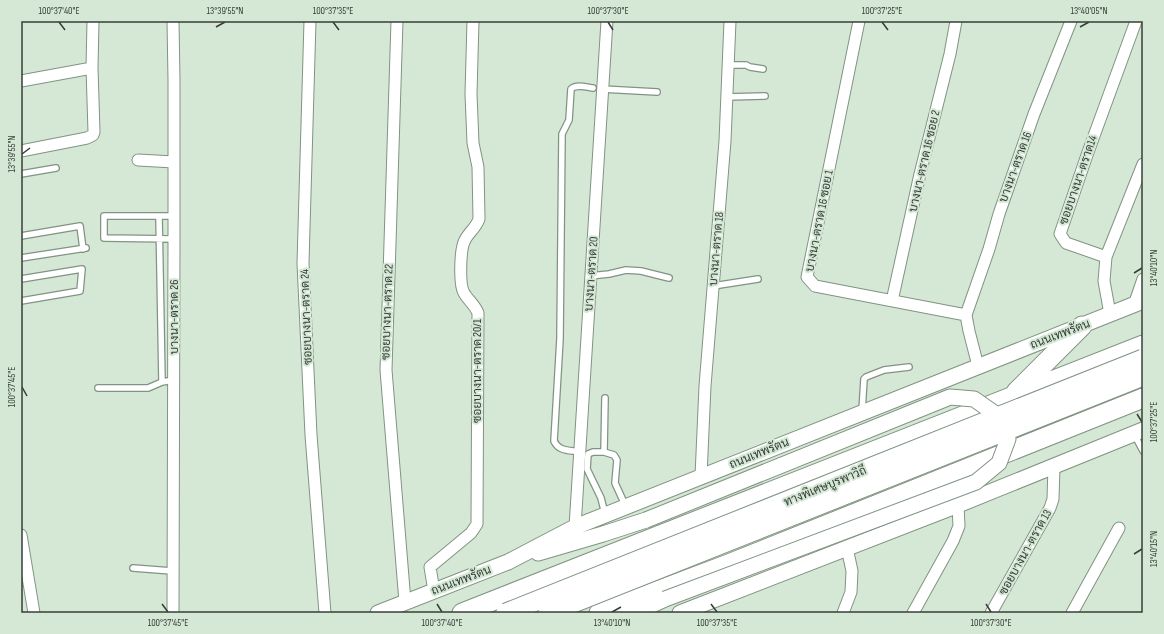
<svg xmlns="http://www.w3.org/2000/svg" width="1164" height="634" viewBox="0 0 1164 634" font-family="'Sofia Sans Condensed',Sarabun,sans-serif">
	<rect width="100%" height="100%" fill="#d5e8d6"/>
	<g fill="none" stroke-linecap="round" stroke-linejoin="round">
		<defs>
			<path id="lane" d="M728,65H746L750,67L763,69
				M602,89L657,92
				M727,97L765,96
				M21,174L56,168
				M159,216L162,382
				M174,216H104V238L174,239
				M21,236L80,226L83,249
				M21,258L86,248
				M590,276L609,274L626,270L641,271L669,278
				M21,279L82,269L80,291L21,301
				M713,286L758,279
				M98,388H148L162,382L174,380
				M605,398L604,452L614,455L617,460L615,483L626,507
				M862,411L864,379L866,377L884,370L909,367
				M1134,434L1143,451
				M580,452C570,450 559,452 554,441L560,339L562,134L569,120L571,89C576,84 586,87 593,88
				M604,452H593L588,454L587,469L601,498L605,514
				M133,568L172,571"/>
			<path id="street" d="M173,21L174,80V239L173,613
				M310,21L303,263L311,435L325,613
				M397,21L386,370L405,602
				M859,21L807,277L815,286L966,315
				M21,81L92,68
				M21,151L87,138L93,135L94,132L92,68L93,21
				M138,160L174,162
				M1106,257L1066,243L1060,234L1087,155L1136,21
				M892,301L920,174L950,54L956,21
				M1134,305L1143,279
				M1110,314L1104,281L1106,257L1143,164
				M978,366L969,331L966,315L989,249L999,214L1034,114L1071,21
				M701,476L705,386L725,141L730,21
				M575,527L607,21
				M21,535L34,613
				M434,591L430,567L471,533L477,524L478,313C475,305 468,300 464,293C459,285 460,248 465,240C469,232 476,228 479,219L478,167L473,143L471,94L473,21
				M843,613L851,592L852,571L847,548
				M913,613L953,541L959,526L958,505
				M991,613L1050,508L1053,499L1054,466
				M1072,613L1119,528"/>
			<path id="secondary" d="M538,553L603,534L646,520
				M378,613L508,562L575,527L1143,301
				M635,613L665,599
				M680,613L958,505L1143,430"/>
			<path id="highway" d="M1016,392L1082,326
				M462,613L1143,345
				M599,613L726,565L1143,398"/>
		</defs>
		<use href="#lane" stroke="#819382" stroke-width="8"/>
		<use href="#street" stroke="#819382" stroke-width="13"/>
		<use href="#secondary" stroke="#819382" stroke-width="17"/>
		<use href="#highway" stroke="#819382" stroke-width="21"/>
		<use href="#lane" stroke="#fff" stroke-width="5.5"/>
		<use href="#street" stroke="#fff" stroke-width="11"/>
		<use href="#secondary" stroke="#fff" stroke-width="15"/>
		<use href="#highway" stroke="#fff" stroke-width="19"/>
		<defs>
			<path id="secondary-bridge" d="M646,520L950,397L974,399L997,415L1008,439L999,463L976,482L665,599"/>
			<path id="highway-bridge" d="M506,613L1143,359
				M548,613L1143,376"/>
		</defs>
		<use href="#secondary-bridge" stroke="#819382" stroke-width="17" stroke-linecap="butt"/>
		<use href="#highway-bridge" stroke="#819382" stroke-width="21" stroke-linecap="butt"/>
		<use href="#secondary-bridge" stroke="#fff" stroke-width="15"/>
		<use href="#highway-bridge" stroke="#fff" stroke-width="19"/>
	</g>
	<path fill="none" stroke="#363e37" stroke-width="1.5" d="M59,22L65,30M333,22L339,30M608,22L613,30M882,22L888,30M216,27L225,22M1080,27L1089,22M22,154L30,148M1134,273L1142,268M22,387L27,396M1137,414L1142,422M1134,554L1142,549M162,604L168,612M437,604L442,612M711,604L717,612M986,604L991,612M612,612L621,607"/>
	<g text-anchor="middle" stroke-width="4" stroke-linejoin="round" paint-order="stroke">
		<g font-size="12" fill="#363e37" stroke="#d5e8d6">
			<text transform="translate(924 161) rotate(-77)" y="4">บางนา-ตราด 16 ซอย 2</text>
			<text transform="translate(1015 167) rotate(-70)" y="4">บางนา-ตราด 16</text>
			<text transform="translate(1078 180) rotate(-71)" y="4">ซอยบางนา-ตราด14</text>
			<text transform="translate(819 221) rotate(-79)" y="4">บางนา-ตราด 16 ซอย 1</text>
			<text transform="translate(716 249) rotate(-85)" y="4">บางนา-ตราด 18</text>
			<text transform="translate(591 274) rotate(-86)" y="4">บางนา-ตราด 20</text>
			<text transform="translate(387 312) rotate(-88)" y="4">ซอยบางนา-ตราด 22</text>
			<text transform="translate(174 317) rotate(-90)" y="4">บางนา-ตราด 26</text>
			<text transform="translate(306 317) rotate(-92)" y="4">ซอยบางนา-ตราด 24</text>
			<text transform="translate(1060 334) rotate(-21)" y="4">ถนนเทพรัตน</text>
			<text transform="translate(477 371) rotate(-90)" y="4">ซอยบางนา-ตราด 20/1</text>
			<text transform="translate(759 453) rotate(-22)" y="4">ถนนเทพรัตน</text>
			<text transform="translate(825 486) rotate(-22)" y="4">ทางพิเศษบูรพาวิถี</text>
			<text transform="translate(1025 552) rotate(-61)" y="4">ซอยบางนา-ตราด 13</text>
			<text transform="translate(461 580) rotate(-21)" y="4">ถนนเทพรัตน</text>
		</g>
	</g>
	<rect width="1164" height="634" fill="none" stroke="#d5e8d6" stroke-width="44"/>
	<rect x="22" y="22" width="1120" height="590" fill="none" stroke="#363e37" stroke-width="1.5"/>
	<g font-size="10" text-anchor="middle" fill="#363e37">
		<text x="59" y="14">100°37'40"E</text>
		<text x="225" y="14">13°39'55"N</text>
		<text x="333" y="14">100°37'35"E</text>
		<text x="608" y="14">100°37'30"E</text>
		<text x="882" y="14">100°37'25"E</text>
		<text x="1089" y="14">13°40'05"N</text>
		<text transform="translate(11 154) rotate(-90)" y="4">13°39'55"N</text>
		<text transform="translate(1153 268) rotate(-90)" y="4">13°40'10"N</text>
		<text transform="translate(11 387) rotate(-90)" y="4">100°37'45"E</text>
		<text transform="translate(1153 422) rotate(-90)" y="4">100°37'25"E</text>
		<text transform="translate(1153 549) rotate(-90)" y="4">13°40'15"N</text>
		<text x="168" y="626">100°37'45"E</text>
		<text x="442" y="626">100°37'40"E</text>
		<text x="612" y="626">13°40'10"N</text>
		<text x="717" y="626">100°37'35"E</text>
		<text x="991" y="626">100°37'30"E</text>
	</g>
</svg>
